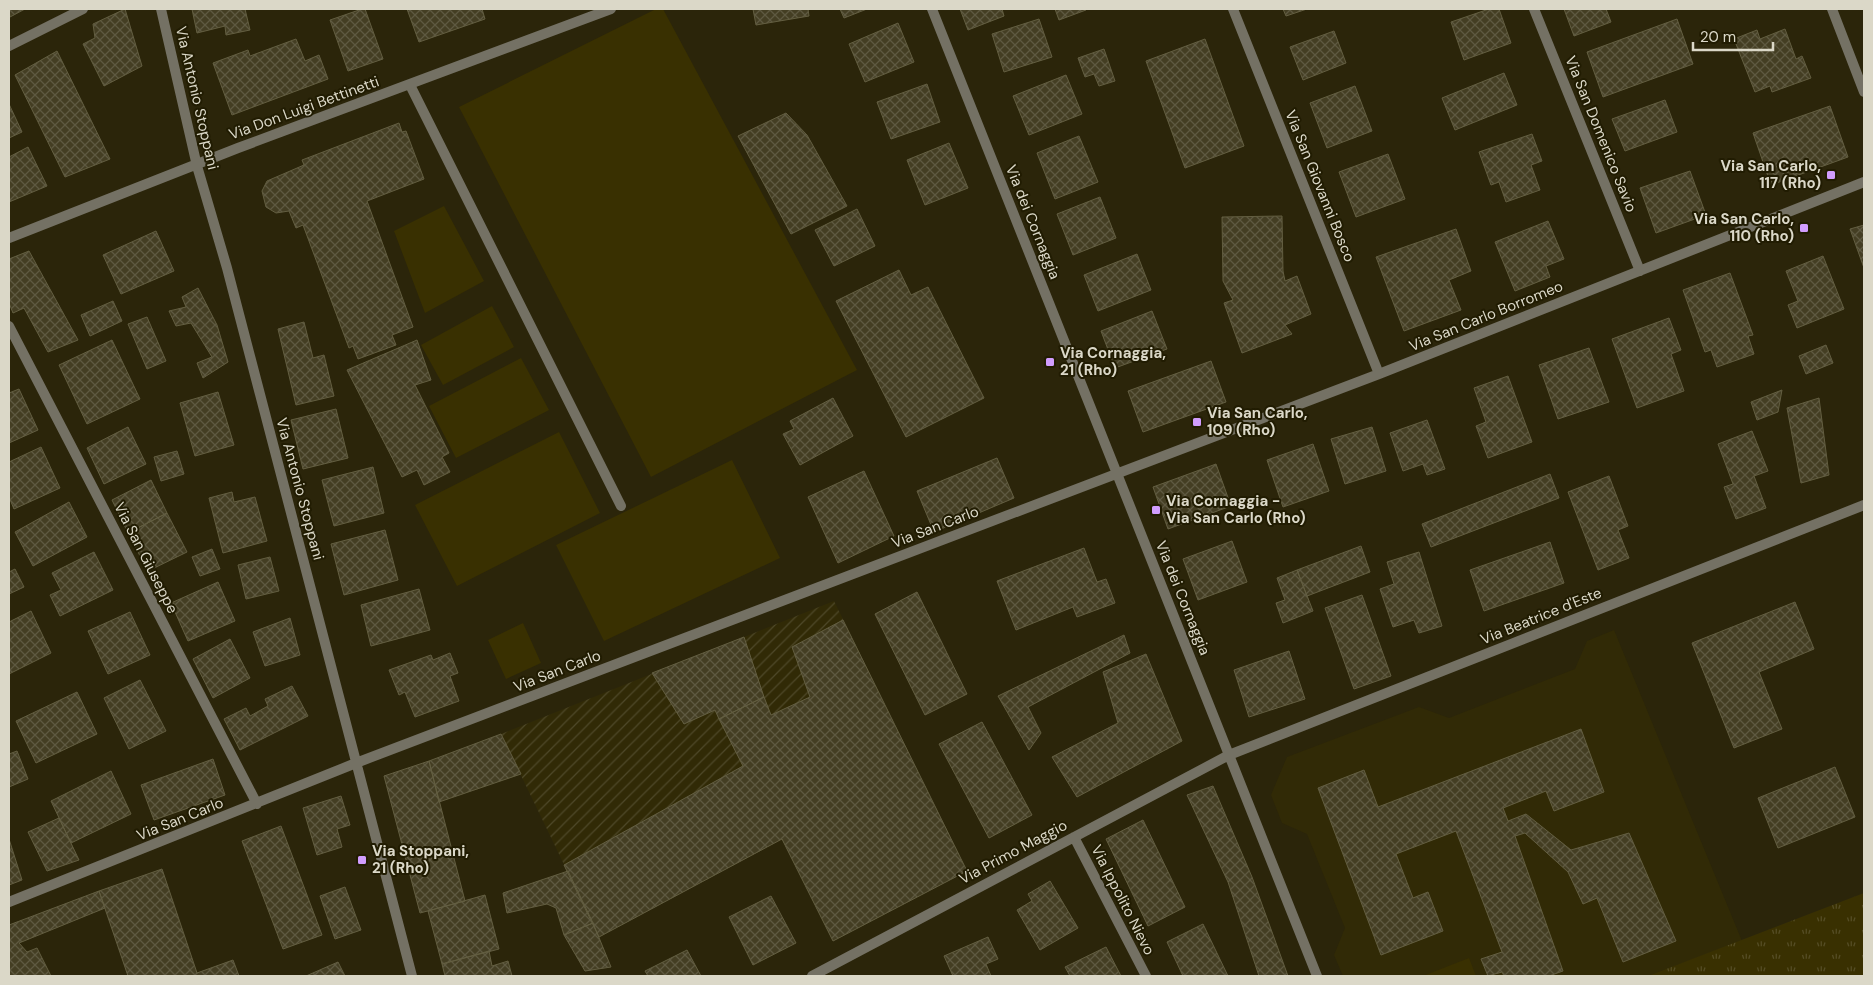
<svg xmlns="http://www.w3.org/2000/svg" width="1873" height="985" viewBox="0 0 1873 985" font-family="'DM Sans',sans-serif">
	<defs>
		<pattern id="industrial-furrows" width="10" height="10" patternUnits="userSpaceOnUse" patternTransform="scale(1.25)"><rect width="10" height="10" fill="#312a06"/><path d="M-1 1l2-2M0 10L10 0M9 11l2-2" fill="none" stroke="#4e4829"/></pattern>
		<pattern id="grass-tufts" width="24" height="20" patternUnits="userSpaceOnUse" patternTransform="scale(1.25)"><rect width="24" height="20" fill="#393001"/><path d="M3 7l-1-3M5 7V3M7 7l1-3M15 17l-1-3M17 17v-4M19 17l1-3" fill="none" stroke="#554d25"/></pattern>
		<pattern id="building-cross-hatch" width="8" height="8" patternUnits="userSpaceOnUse" patternTransform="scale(1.25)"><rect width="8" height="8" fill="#443e23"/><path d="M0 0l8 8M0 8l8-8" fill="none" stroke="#5e5941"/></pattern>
	</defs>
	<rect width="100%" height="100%" fill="#2b250a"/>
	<path fill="#312a06" d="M1614,630L1742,941L1648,976H1343L1334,955L1345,928L1307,834L1282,823L1271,795L1287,757L1419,707L1449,718L1575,669L1587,641Z"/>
	<path fill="url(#industrial-furrows)" d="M834,601L967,871L833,941L782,839L599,937L501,734Z"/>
	<path fill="url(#grass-tufts)" d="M1864,893V976H1648Z"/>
	<path fill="#393001" d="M656,9H663L857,370L651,477L459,107Z
		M444,206L484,281L425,313L394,231Z
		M492,306L514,347L443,385L421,345Z
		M521,358L549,410L456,458L429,406Z
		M559,432L600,513L457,586L415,505Z
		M732,460L780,558L604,641L556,545Z
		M523,623L541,663L506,679L488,640Z
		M1469,958L1476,976H1423Z"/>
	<path fill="url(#building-cross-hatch)" stroke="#635e41" d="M9,9H25L10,17Z
		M125,9L142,66L104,86L83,44L95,38L93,24Z
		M192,9H245L250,30L226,35L225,26L197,33Z
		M362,9H365L383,59L348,71L330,20Z
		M407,9H482L485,19L419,42Z
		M753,9H808L809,16L756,25Z
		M840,9H867L844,18Z
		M960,9H1002L1004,16L968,30Z
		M1055,9H1086V10L1059,20Z
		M1283,9H1307L1286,16Z
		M1489,9H1499L1511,43L1464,60L1451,22Z
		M1564,9H1606L1611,22L1574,36Z
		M1039,19L1052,57L1004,72L992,34Z
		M1677,19L1693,64L1603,97L1587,52Z
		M898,23L914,62L865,82L849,44Z
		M1785,29L1796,59L1802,56L1811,78L1772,92L1770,86L1755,92L1734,39L1757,30L1760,39Z
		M1334,31L1346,63L1303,80L1290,47Z
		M296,39L305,61L319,55L328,79L232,115L213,63L248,50L250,56Z
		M1205,39L1244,146L1185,168L1146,61Z
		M1104,49L1115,81L1099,86L1094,74L1085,77L1078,58Z
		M57,51L110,159L65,177L15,75Z
		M1504,73L1517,105L1455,130L1442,98Z
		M1066,75L1082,114L1029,135L1013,96Z
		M927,84L940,122L891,139L877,102Z
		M1355,86L1372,131L1327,148L1310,103Z
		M1665,100L1677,132L1625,151L1612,119Z
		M9,104L22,132L9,138Z
		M1830,106L1848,157L1771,185L1753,133Z
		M786,113L807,135L847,206L791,234L738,136Z
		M399,123L402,132L406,131L424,179L367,201L413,327L392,335L396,345L358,359L353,346L349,348L303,225L296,228L289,211L276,213L266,207L262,191L267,181L304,165L302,160Z
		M1532,134L1542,161L1531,165L1540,190L1506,202L1499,182L1491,185L1479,152Z
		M1079,136L1098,182L1055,199L1037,153Z
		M949,143L968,188L925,205L907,160Z
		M28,147L47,186L9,202V157Z
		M1388,154L1405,199L1356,217L1339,172Z
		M1690,171L1706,215L1656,233L1640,188Z
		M1100,197L1116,238L1073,255L1057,214Z
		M857,209L875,246L834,266L815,230Z
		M1282,216L1283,271L1285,281L1297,276L1311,314L1285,325L1292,334L1242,353L1224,303L1233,300L1223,281L1222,217Z
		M1548,221L1564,259L1546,266L1550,277L1515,291L1495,242Z
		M1864,225V268L1850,229Z
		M1456,229L1471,271L1449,280L1461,310L1404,331L1376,257Z
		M156,231L174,271L121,294L103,255Z
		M29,251L78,340L48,352L24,308L13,313L9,303V259Z
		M1137,254L1151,290L1098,311L1084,275Z
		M1823,256L1844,309L1797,328L1788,305L1798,301L1786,271Z
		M899,270L911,295L928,287L984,398L906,437L836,301Z
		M1730,273L1753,335L1748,336L1754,354L1717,367L1711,350L1705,352L1683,290Z
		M198,288L217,325L228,362L203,378L197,363L212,357L191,323L176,326L169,311L186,307L182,297Z
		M113,301L122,321L90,336L81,315Z
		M1152,311L1167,349L1115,368L1101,331Z
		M147,317L166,361L147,369L128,324Z
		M1669,318L1681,350L1671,354L1684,391L1637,408L1612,339Z
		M304,322L313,358L324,355L334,396L296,405L278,329Z
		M112,340L140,399L87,424L59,365Z
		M417,340L431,380L415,385L449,453L442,457L450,472L424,485L417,470L402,477L347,370Z
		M1826,345L1833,363L1806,374L1799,356Z
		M1589,348L1609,402L1558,419L1539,365Z
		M1211,361L1226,402L1143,432L1128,391Z
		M1508,376L1532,442L1488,458L1476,426L1486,422L1474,388Z
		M19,389L38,430L9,443V393Z
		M1782,390L1778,412L1757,420L1751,402Z
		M218,392L234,445L195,456L180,403Z
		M833,398L853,436L800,465L783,434L794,429L790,421Z
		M1819,398L1829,475L1801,483L1787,408Z
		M336,409L348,458L303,469L291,420Z
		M1427,420L1445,469L1427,475L1423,464L1403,471L1390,433Z
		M128,427L146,464L104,484L87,448Z
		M1372,427L1386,471L1345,484L1331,439Z
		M1752,431L1768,471L1754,476L1766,508L1736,519L1724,487L1733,484L1718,444Z
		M1313,444L1329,491L1283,507L1267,460Z
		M41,447L60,488L14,509L9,497V462Z
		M177,451L184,474L161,481L154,457Z
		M997,458L1014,498L934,532L917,491Z
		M1216,464L1231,506L1168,529L1153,487Z
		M373,467L384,513L334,526L322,480Z
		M864,471L894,536L838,563L808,497Z
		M1550,474L1559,498L1431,547L1422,524Z
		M1609,476L1628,526L1618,530L1629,558L1598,570L1568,492Z
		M151,480L167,513L128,533L112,500Z
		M232,492L234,502L255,497L267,541L223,553L209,498Z
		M69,502L87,537L33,566L15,532Z
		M167,513L187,552L148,571L128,533Z
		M385,530L398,580L344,595L331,544Z
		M1232,541L1247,582L1198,600L1183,559Z
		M1550,542L1564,583L1484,611L1470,570Z
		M1361,546L1370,572L1307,596L1297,570Z
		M1084,548L1097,582L1106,579L1115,603L1077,617L1073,607L1016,630L997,581Z
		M212,549L220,569L200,576L192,557Z
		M94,552L113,590L60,616L50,595L61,590L52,573Z
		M1419,552L1442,626L1419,633L1414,620L1393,627L1380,589L1394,584L1387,562Z
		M270,557L279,591L246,599L238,565Z
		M15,569L24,587L9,594V572Z
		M1297,570L1313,611L1283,623L1276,603L1285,600L1277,578Z
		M218,582L235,621L188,641L171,603Z
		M419,589L430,630L371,646L361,605Z
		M917,592L967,694L925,715L875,614Z
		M1362,595L1391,676L1354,689L1325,608Z
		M1795,602L1814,649L1759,672L1782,729L1734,748L1692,643Z
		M31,611L51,653L9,674V622Z
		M130,612L150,655L108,674L88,631Z
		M290,618L300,655L265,666L253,632Z
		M843,620L967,871L833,941L782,839L599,937L564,865L743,766L719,719L764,697L771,715L810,697L792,647Z
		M1124,635L1130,653L1028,707L1041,733L1029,750L998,696Z
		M744,637L764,697L719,719L715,710L684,724L652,673Z
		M230,639L250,678L213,698L193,659Z
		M1289,651L1305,699L1249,717L1234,670Z
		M450,653L458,673L450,676L459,701L415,717L405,692L399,695L389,670L431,655L433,660Z
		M1146,654L1182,741L1077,797L1052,757L1118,723L1103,672Z
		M140,680L166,731L129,749L104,698Z
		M292,686L308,716L240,750L224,719L246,708L250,716L268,706L265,699Z
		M77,692L97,734L36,763L16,721Z
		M982,722L1032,815L989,838L939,744Z
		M1581,729L1604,792L1554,811L1546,791L1503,808L1508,821L1526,814L1571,850L1629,833L1676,941L1623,962L1597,898L1583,904L1568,872L1525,833L1515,836L1563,971L1549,976H1504L1502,972L1488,976L1481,959L1502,952L1456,831L1396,854L1413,898L1428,892L1443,931L1381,955L1318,788L1364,770L1378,807Z
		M501,734L521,774L439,802L429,761Z
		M17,751L28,779L9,787V754Z
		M213,759L225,795L154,820L141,785Z
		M429,761L465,901L420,913L384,776Z
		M1835,767L1855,817L1778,848L1758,798Z
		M111,771L131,814L71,843L51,801Z
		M1213,786L1252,877L1288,976H1259L1228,882L1187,795Z
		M341,796L350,825L337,829L342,847L317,855L303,808Z
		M59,818L79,860L47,871L28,832Z
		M1143,820L1185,907L1148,926L1106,839Z
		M281,826L322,935L283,949L242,841Z
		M9,839L22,880L9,885Z
		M162,869L197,973L233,960L239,976H128L99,891Z
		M568,871L593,923L564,935L556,908L547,904L507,913L503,893Z
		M1050,881L1078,928L1040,950L1017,910L1032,901L1028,894Z
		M345,887L361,930L335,939L320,896Z
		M99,891L105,908L19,943L27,952L37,948L51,976H9V925Z
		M485,895L499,949L442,964L428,911Z
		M771,896L796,943L753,965L729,917Z
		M593,923L611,967L585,971L564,935Z
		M1203,924L1228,976H1183L1167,942Z
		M988,937L998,959L986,964L991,976H953L944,956Z
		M1106,947L1121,976H1070L1065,967Z
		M687,950L701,976H648L645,971Z
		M489,951L492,966L508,961L512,976H445L442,964Z
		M338,962L345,976H306Z"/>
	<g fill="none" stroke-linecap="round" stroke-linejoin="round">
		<path stroke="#747164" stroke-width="10" d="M410,85L621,506"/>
		<path stroke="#747164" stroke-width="10" d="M161,9L197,166L227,268L412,976
			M932,9L1317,976
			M1233,9L1379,374
			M1534,9L1640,271
			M1832,9L1864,92
			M9,46L83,9
			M9,238L238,148L611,9
			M9,326L257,804
			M1074,837L1146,976
			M9,902L356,763L1379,374L1864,182
			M812,976L1229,755L1864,505"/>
	</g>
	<g fill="#d19dfe" stroke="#211c02" stroke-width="2">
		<rect x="1826" y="170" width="10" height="10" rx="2.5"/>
		<rect x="1799" y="223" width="10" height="10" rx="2.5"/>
		<rect x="1045" y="357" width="10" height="10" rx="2.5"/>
		<rect x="1192" y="417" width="10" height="10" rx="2.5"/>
		<rect x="1151" y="505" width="10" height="10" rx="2.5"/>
		<rect x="357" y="855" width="10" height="10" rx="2.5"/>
	</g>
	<g text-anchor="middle" stroke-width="4" stroke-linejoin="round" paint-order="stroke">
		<g font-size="15" fill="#dbd8c8" stroke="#211c02">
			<text transform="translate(197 98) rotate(77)" y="5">Via Antonio Stoppani</text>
			<text transform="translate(304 108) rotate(-20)" y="5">Via Don Luigi Bettinetti</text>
			<text transform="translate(1601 134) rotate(68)" y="5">Via San Domenico Savio</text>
			<text transform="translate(1320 186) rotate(68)" y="5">Via San Giovanni Bosco</text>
			<text transform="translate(1033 222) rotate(68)" y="5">Via dei Cornaggia</text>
			<text transform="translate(1486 316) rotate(-22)" y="5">Via San Carlo Borromeo</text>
			<text transform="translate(300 489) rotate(75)" y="5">Via Antonio Stoppani</text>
			<text transform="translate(935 527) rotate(-21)" y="5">Via San Carlo</text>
			<text transform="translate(146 558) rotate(63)" y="5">Via San Giuseppe</text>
			<text transform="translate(1183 598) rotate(68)" y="5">Via dei Cornaggia</text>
			<text transform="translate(1541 616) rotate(-22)" y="5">Via Beatrice d'Este</text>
			<text transform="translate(557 671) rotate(-21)" y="5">Via San Carlo</text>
			<text transform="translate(180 819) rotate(-22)" y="5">Via San Carlo</text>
			<text transform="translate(1013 852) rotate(-28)" y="5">Via Primo Maggio</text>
			<text transform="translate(1123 900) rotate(63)" y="5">Via Ippolito Nievo</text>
		</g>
		<g font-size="15" font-weight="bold" fill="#dbd8c8" stroke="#211c02" text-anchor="start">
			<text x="1821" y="171" text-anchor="end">Via San Carlo,<tspan x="1821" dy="17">117 (Rho)</tspan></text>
			<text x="1794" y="224" text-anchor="end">Via San Carlo,<tspan x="1794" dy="17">110 (Rho)</tspan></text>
			<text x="1060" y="358">Via Cornaggia,<tspan x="1060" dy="17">21 (Rho)</tspan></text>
			<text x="1207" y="418">Via San Carlo,<tspan x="1207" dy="17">109 (Rho)</tspan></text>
			<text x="1166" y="506">Via Cornaggia -<tspan x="1166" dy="17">Via San Carlo (Rho)</tspan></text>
			<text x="372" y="856">Via Stoppani,<tspan x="372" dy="17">21 (Rho)</tspan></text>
		</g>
	</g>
	<rect width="1873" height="985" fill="none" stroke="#dbd8c8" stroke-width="20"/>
	<path d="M1693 42v8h80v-8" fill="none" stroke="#dbd8c8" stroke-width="2.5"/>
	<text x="1700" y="42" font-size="15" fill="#dbd8c8" stroke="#211c02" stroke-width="4" paint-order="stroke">20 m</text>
</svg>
